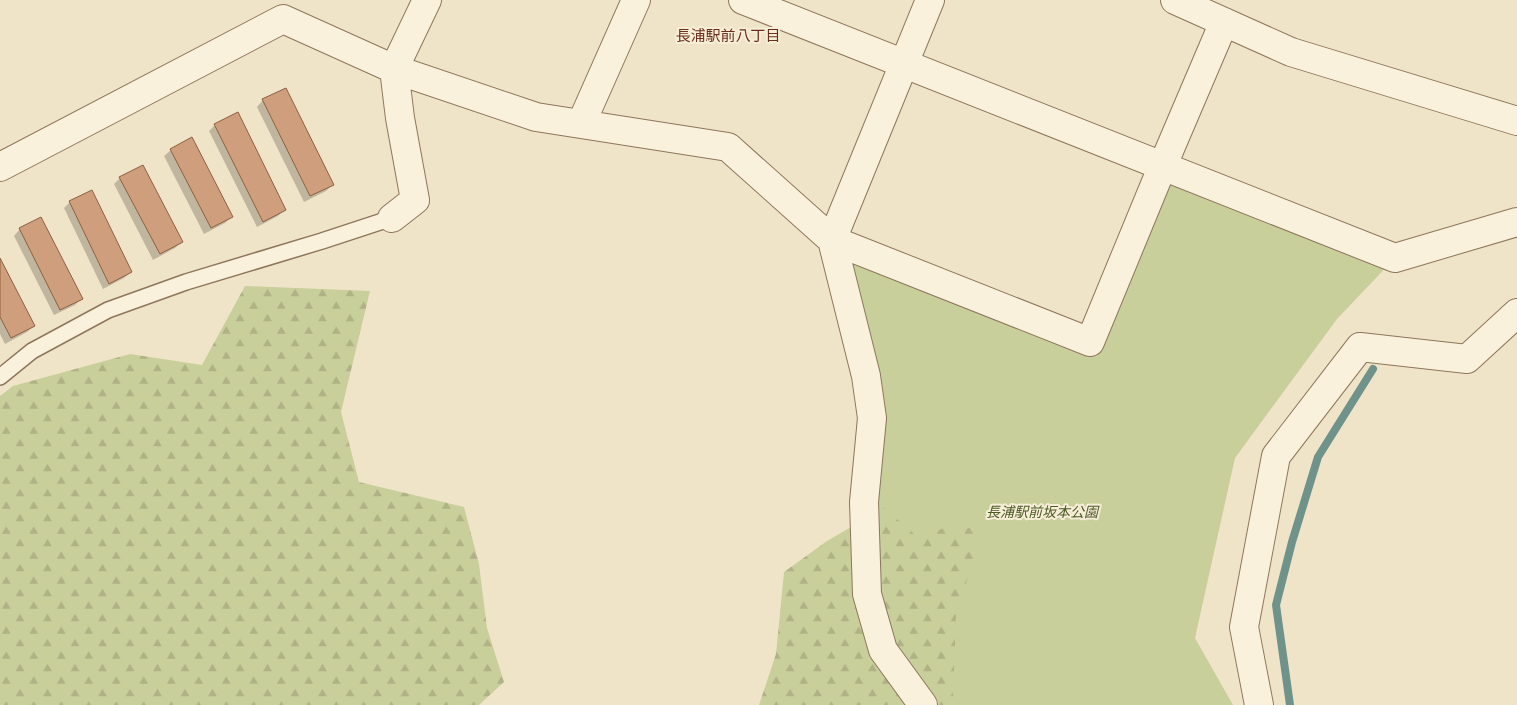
<svg xmlns="http://www.w3.org/2000/svg" width="1517" height="705" viewBox="0 0 1517 705" font-family="Georgia,'Noto Sans JP',serif">
	<defs>
		<pattern id="forest-firs" width="22" height="20" patternUnits="userSpaceOnUse" patternTransform="scale(1.25)"><rect width="22" height="20" fill="#c9cf9b"/><path d="M5 1l3.5 6h-7zM16 11l3.5 6h-7z" fill="#aeb285"/></pattern>
	</defs>
	<rect width="100%" height="100%" fill="#f0e4c8"/>
	<path fill="#c9cf9b" d="M1163,165L1395,258L1337,319L1235,458L1195,638L1233,705H920L883,650L872,418L832,240L1090,342Z"/>
	<path fill="url(#forest-firs)" d="M245,286L370,291L341,412L359,482L464,507L479,564L487,628L504,682L479,705H0V396L13,386L130,354L202,365Z
		M884,508L920,539L950,525L983,530L956,615L953,695L955,705H759L776,654L784,572L827,541Z"/>
	<path fill="#0003" d="M263,100L332,185L326,191L304,202L257,107Z
		M215,125L284,210L278,216L257,227L209,131Z
		M171,150L231,217L225,223L204,234L164,156Z
		M120,178L182,242L175,248L153,260L114,184Z
		M70,202L131,272L124,278L103,289L64,208Z
		M20,229L81,299L75,305L54,315L14,236Z
		M0,261L34,326L27,332L5,344L0,334Z"/>
	<g fill="none" stroke-linecap="round" stroke-linejoin="round">
		<path stroke="#6f938a" stroke-width="8" d="M1290,705L1276,605L1292,542L1318,457L1373,369"/>
	</g>
	<path fill="#cf9f7d" stroke="#8d5f41" d="M286,88L334,185L310,196L262,99Z
		M238,112L286,210L263,222L214,124Z
		M192,137L233,217L211,228L170,149Z
		M143,165L183,242L160,254L119,177Z
		M92,190L132,272L109,284L69,201Z
		M41,217L83,299L60,310L19,228Z
		M0,258L35,326L11,338L0,317Z"/>
	<g fill="none" stroke-linecap="round" stroke-linejoin="round">
		<defs>
			<path id="lane" d="M0,377L32,351L108,310L186,282L322,241L392,218"/>
			<path id="street" d="M743,0L1395,258L1517,222
				M1175,0L1291,52L1517,121
				M581,124L636,0
				M0,167L283,19L394,69L536,117L728,147L832,240L1090,342L1163,165L1224,22
				M392,218L415,200L400,118L394,69L427,0
				M923,705L883,650L867,594L864,502L872,418L866,376L832,240L930,0
				M1259,705L1244,627L1276,456L1360,347L1467,359L1517,313"/>
		</defs>
		<use href="#lane" stroke="#8d765c" stroke-width="18"/>
		<use href="#street" stroke="#8d765c" stroke-width="30"/>
		<use href="#lane" stroke="#faf1dc" stroke-width="15"/>
		<use href="#street" stroke="#faf1dc" stroke-width="28"/>
	</g>
	<g text-anchor="middle" stroke-width="4" stroke-linejoin="round" paint-order="stroke">
		<g font-size="14" font-style="italic" fill="#4d5a26" stroke="#f7eed8">
			<text x="1042" y="517">長浦駅前坂本公園</text>
		</g>
		<g font-size="15" fill="#6b2e1e" stroke="#f7eed8">
			<text x="728" y="41">長浦駅前八丁目</text>
		</g>
	</g>
</svg>
